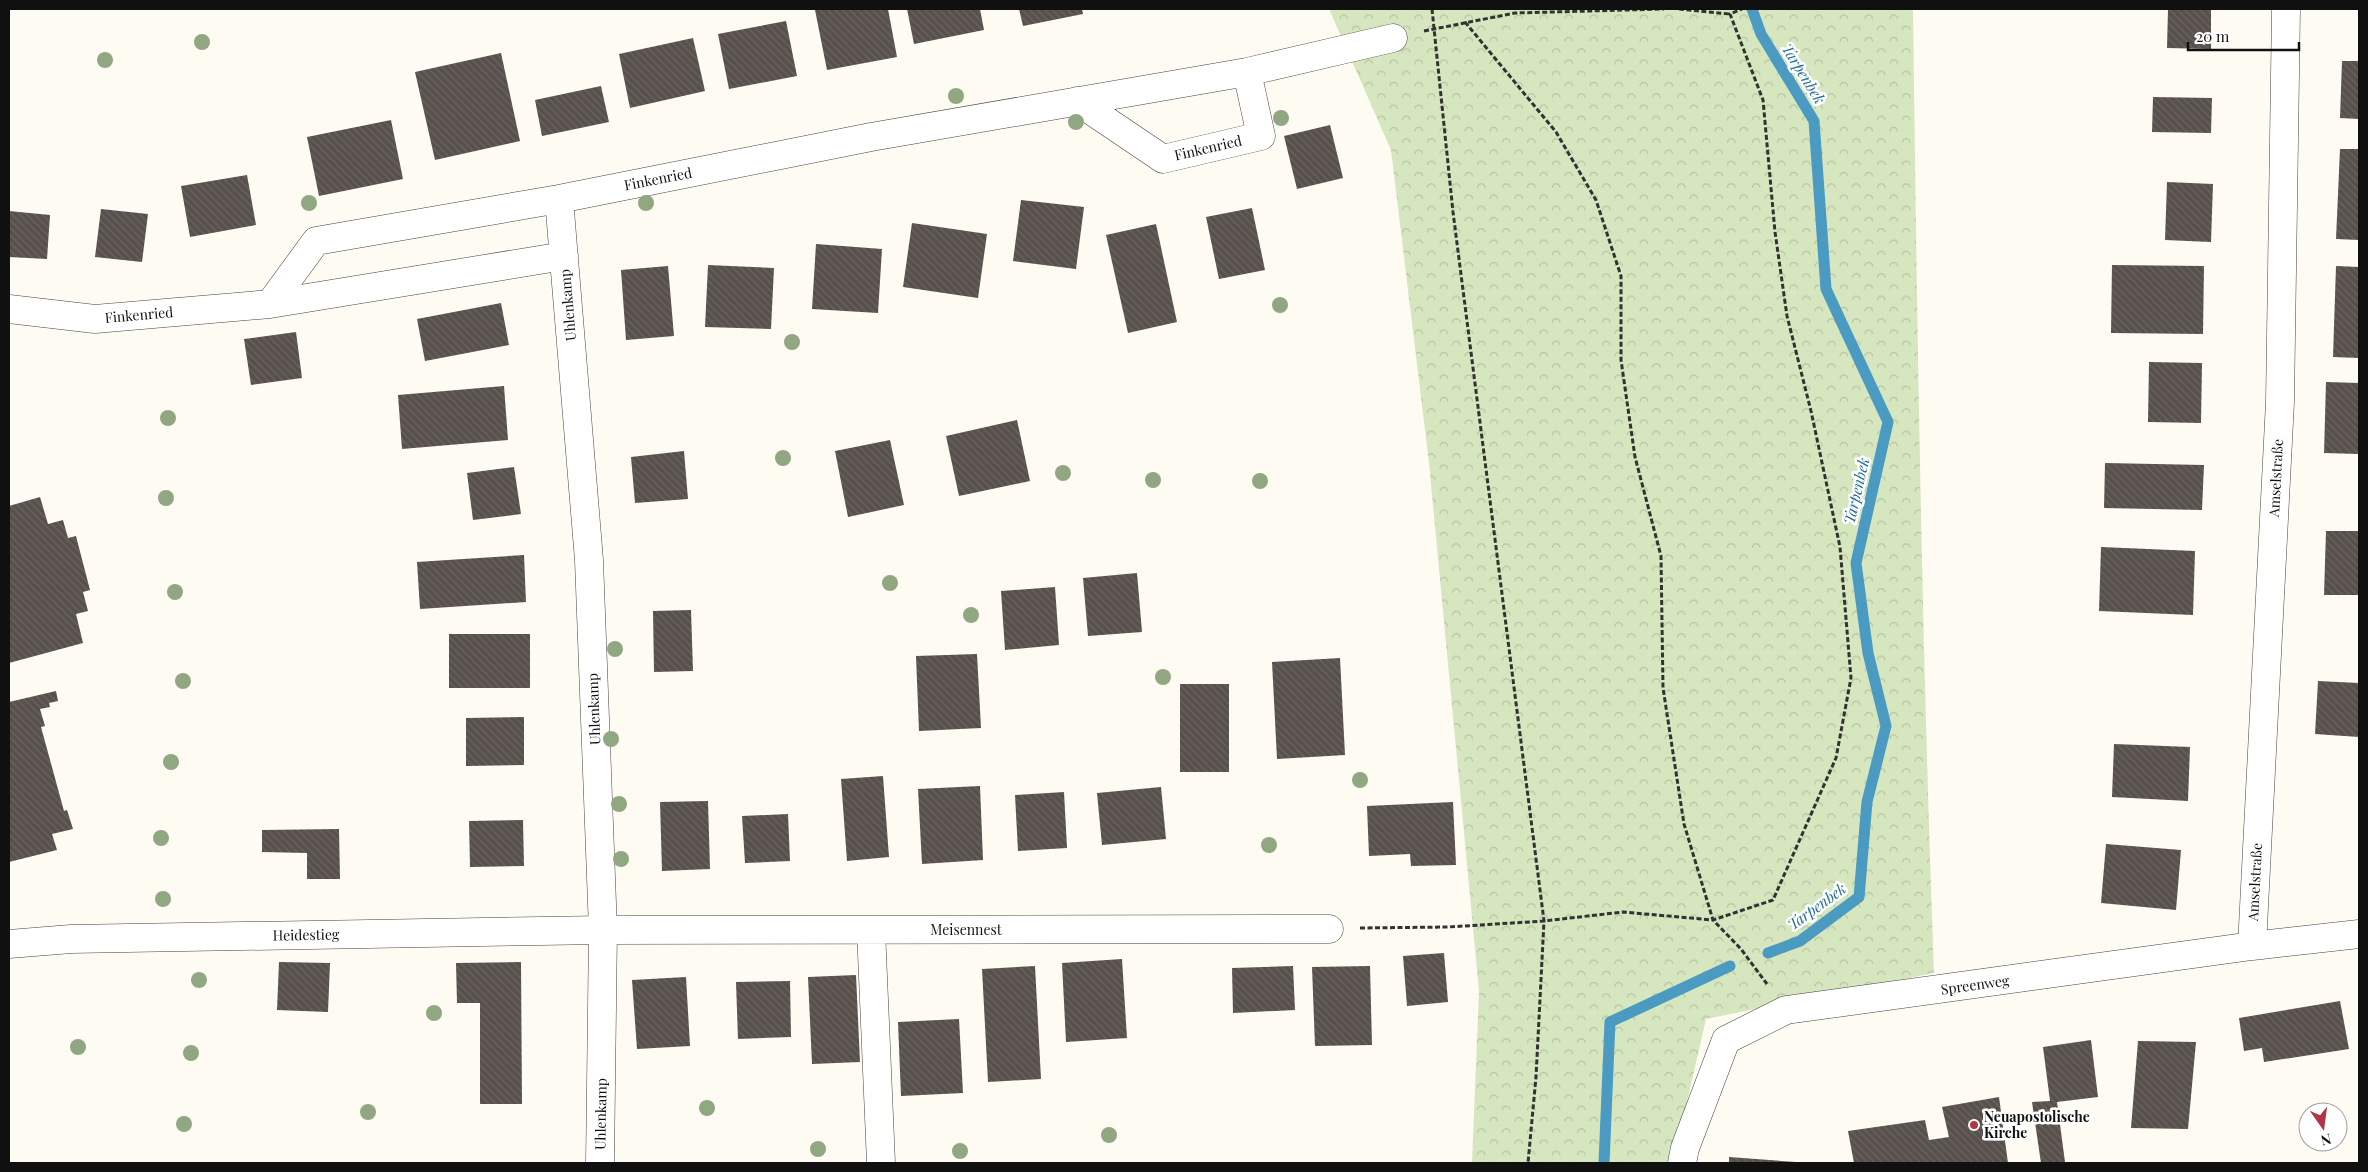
<svg xmlns="http://www.w3.org/2000/svg" width="2368" height="1172" viewBox="0 0 2368 1172" font-family="'Playfair Display',serif">
	<defs>
		<pattern id="park-crowns" width="20" height="18" patternUnits="userSpaceOnUse" patternTransform="scale(1.25)"><rect width="20" height="18" fill="#d6e6bf"/><path d="M2 6a3 3 0 1 1 6 0M12 15a3 3 0 1 1 6 0" fill="none" stroke="#b7c4a3"/></pattern>
		<pattern id="building-back-hatch" width="6" height="6" patternUnits="userSpaceOnUse" patternTransform="scale(1.25)"><rect width="6" height="6" fill="#57504d"/><path d="M-1 5l2 2M0 0l6 6M5-1l2 2" fill="none" stroke="#6a6562"/></pattern>
	</defs>
	<rect width="100%" height="100%" fill="#fefbf3"/>
	<path fill="url(#park-crowns)" d="M1329,9H1913C1917,330 1922,652 1934,973L1706,1019L1673,1163H1472L1479,991L1429,463L1391,150Z"/>
	<g fill="none" stroke-linecap="round" stroke-linejoin="round">
		<path stroke="#4a9ac1" stroke-width="11" d="M1752,9L1761,34L1814,121L1826,289L1888,422L1856,563L1868,653L1886,726L1867,802L1859,897L1800,941L1768,953
			M1604,1163L1610,1022L1730,966"/>
	</g>
	<path fill="url(#building-back-hatch)" d="M821,9H888L897,57L827,70L815,10Z
		M907,9H980L984,30L914,44Z
		M1019,9H1082L1083,14L1023,26Z
		M2168,9H2211V49L2167,48Z
		M786,21L797,76L729,89L718,34Z
		M693,38L705,91L630,108L619,54Z
		M501,53L520,141L435,160L415,72Z
		M2342,61H2359V119L2340,118Z
		M601,86L609,122L542,136L535,100Z
		M2153,97L2212,98L2211,133L2152,132Z
		M391,120L403,179L319,196L307,137Z
		M1330,125L1343,178L1297,189L1284,136Z
		M2340,149H2359V240L2336,239Z
		M247,175L256,225L190,237L181,186Z
		M2167,182L2213,184L2211,242L2165,240Z
		M1021,200L1084,207L1076,269L1013,261Z
		M1252,208L1265,270L1219,279L1206,217Z
		M101,209L148,214L142,262L95,257Z
		M9,211L50,215L47,259L9,257Z
		M912,223L987,234L978,298L903,287Z
		M1156,224L1177,322L1128,333L1106,235Z
		M816,244L882,249L878,313L812,309Z
		M708,265L774,268L771,329L705,327Z
		M2112,265L2204,266L2203,334L2111,333Z
		M668,266L674,336L626,340L621,270Z
		M2336,266L2359,267V358L2333,357Z
		M501,303L509,345L425,361L417,319Z
		M296,332L302,378L251,385L244,339Z
		M2149,362L2202,363L2201,423L2148,422Z
		M2326,382L2359,383V454L2324,453Z
		M504,386L508,440L402,449L398,395Z
		M1017,420L1030,481L959,496L946,436Z
		M890,440L904,505L848,517L835,451Z
		M684,451L688,499L635,503L631,457Z
		M2105,463L2204,465L2202,510L2104,508Z
		M514,467L521,514L473,520L467,473Z
		M40,497L48,524L63,520L68,538L76,536L90,590L83,592L88,611L76,614L83,643L9,663V506Z
		M2326,531H2359V595H2324Z
		M2101,547L2195,551L2193,615L2099,611Z
		M524,555L526,602L420,609L417,562Z
		M1137,573L1142,632L1088,636L1083,578Z
		M1055,587L1059,645L1005,650L1001,591Z
		M691,610L693,671L654,672L653,611Z
		M449,634H530V688H449Z
		M977,654L981,728L919,731L916,656Z
		M1340,658L1345,755L1277,759L1272,662Z
		M2318,681L2359,683V737L2315,734Z
		M1180,684H1229V772H1180Z
		M56,691L58,701L49,703L50,707L40,709L45,726L41,727L64,811L67,810L73,829L52,834L57,850L9,862V702Z
		M524,717V765L466,766V718Z
		M2114,744L2190,747L2188,801L2112,797Z
		M883,776L889,857L847,861L841,779Z
		M980,786L983,860L922,864L918,789Z
		M1161,787L1166,839L1102,845L1097,793Z
		M1064,792L1067,848L1018,851L1015,795Z
		M708,801L710,869L662,871L660,802Z
		M1453,802L1456,865L1411,866L1410,854L1369,856L1367,806Z
		M788,814L790,861L745,863L742,816Z
		M523,820L524,866L470,867L469,821Z
		M339,829L340,879H307V853L262,852V830Z
		M2106,844L2181,850L2176,910L2101,903Z
		M1444,953L1448,1002L1407,1006L1403,956Z
		M1122,959L1127,1038L1066,1042L1062,963Z
		M279,962L330,963L328,1012L277,1010Z
		M521,962L522,1104H480V1003H457L456,963Z
		M1035,966L1041,1079L988,1082L982,969Z
		M1293,966L1295,1010L1233,1013L1232,968Z
		M1370,966L1372,1045L1315,1046L1312,967Z
		M856,975L860,1062L812,1064L808,977Z
		M686,977L690,1046L637,1049L632,980Z
		M790,981L791,1037L738,1039L736,982Z
		M2340,1001L2349,1049L2264,1062L2262,1048L2244,1051L2239,1018Z
		M959,1019L963,1093L901,1096L898,1022Z
		M2091,1040L2098,1097L2057,1102L2065,1162L2041,1163L2032,1102L2050,1101L2043,1047Z
		M2138,1041L2196,1042L2188,1129L2131,1128Z
		M1999,1097L2008,1163H1854L1848,1131L1925,1120L1929,1140L1949,1137L1942,1107Z
		M1729,1157L1796,1162V1163H1729Z"/>
	<g fill="none" stroke-linecap="round" stroke-linejoin="round">
		<defs>
			<path id="minor" d="M1247,72L1393,38
				M559,199L589,560L603,930L600,1163
				M270,304L316,241L559,199L871,137L1247,72L1261,136L1163,159L1077,101
				M9,309L95,319L270,304L564,256
				M871,930L881,1163
				M9,944L71,939L603,930L1329,929
				M2252,946L2280,402L2286,9
				M1682,1163L1685,1148L1726,1040L1786,1010L2252,946L2359,934"/>
		</defs>
		<use href="#minor" stroke="#434343" stroke-width="29"/>
		<path stroke="#323232" stroke-width="3" stroke-dasharray="5 2.5" stroke-linecap="butt" d="M1432,9L1453,212L1544,921L1536,1077L1528,1163
			M1679,9L1730,14
			M1465,22L1556,132L1596,200L1621,276V360L1635,457L1661,556L1663,688L1684,824L1713,920L1741,949L1767,984
			M1424,31L1515,13L1664,9
			M1360,928L1448,927L1544,921L1623,912L1713,920L1773,900L1836,758L1851,678L1840,547L1811,411L1787,316L1775,232L1763,100L1730,14L1742,9"/>
		<use href="#minor" stroke="#fff" stroke-width="28"/>
	</g>
	<g fill="#90a782">
		<circle cx="202" cy="42" r="8"/>
		<circle cx="105" cy="60" r="8"/>
		<circle cx="956" cy="96" r="8"/>
		<circle cx="1281" cy="118" r="8"/>
		<circle cx="1076" cy="122" r="8"/>
		<circle cx="309" cy="203" r="8"/>
		<circle cx="646" cy="203" r="8"/>
		<circle cx="1280" cy="305" r="8"/>
		<circle cx="792" cy="342" r="8"/>
		<circle cx="168" cy="418" r="8"/>
		<circle cx="783" cy="458" r="8"/>
		<circle cx="1063" cy="473" r="8"/>
		<circle cx="1153" cy="480" r="8"/>
		<circle cx="1260" cy="481" r="8"/>
		<circle cx="166" cy="498" r="8"/>
		<circle cx="890" cy="583" r="8"/>
		<circle cx="175" cy="592" r="8"/>
		<circle cx="971" cy="615" r="8"/>
		<circle cx="615" cy="649" r="8"/>
		<circle cx="1163" cy="677" r="8"/>
		<circle cx="183" cy="681" r="8"/>
		<circle cx="611" cy="739" r="8"/>
		<circle cx="171" cy="762" r="8"/>
		<circle cx="1360" cy="780" r="8"/>
		<circle cx="619" cy="804" r="8"/>
		<circle cx="161" cy="838" r="8"/>
		<circle cx="1269" cy="845" r="8"/>
		<circle cx="621" cy="859" r="8"/>
		<circle cx="163" cy="899" r="8"/>
		<circle cx="199" cy="980" r="8"/>
		<circle cx="434" cy="1013" r="8"/>
		<circle cx="78" cy="1047" r="8"/>
		<circle cx="191" cy="1053" r="8"/>
		<circle cx="707" cy="1108" r="8"/>
		<circle cx="368" cy="1112" r="8"/>
		<circle cx="184" cy="1124" r="8"/>
		<circle cx="1109" cy="1135" r="8"/>
		<circle cx="818" cy="1149" r="8"/>
		<circle cx="960" cy="1151" r="8"/>
	</g>
	<circle fill="#b33442" stroke="#fff" stroke-width="2" cx="1974" cy="1125" r="5"/>
	<g text-anchor="middle" stroke-width="5" stroke-linejoin="round" paint-order="stroke">
		<g font-size="14" fill="#101010" stroke="#fff">
			<text transform="translate(1208 148) rotate(-13)" y="5">Finkenried</text>
			<text transform="translate(658 179) rotate(-11)" y="5">Finkenried</text>
			<text transform="translate(568 305) rotate(-95)" y="5">Uhlenkamp</text>
			<text transform="translate(139 315) rotate(-5)" y="5">Finkenried</text>
			<text transform="translate(2276 478) rotate(-87)" y="5">Amselstraße</text>
			<text transform="translate(594 709) rotate(-92)" y="5">Uhlenkamp</text>
			<text transform="translate(2255 882) rotate(-87)" y="5">Amselstraße</text>
			<text x="966" y="935">Meisennest</text>
			<text transform="translate(306 935) rotate(-1)" y="5">Heidestieg</text>
			<text transform="translate(1975 985) rotate(-8)" y="5">Spreenweg</text>
			<text transform="translate(601 1114) rotate(-89)" y="5">Uhlenkamp</text>
		</g>
		<g font-size="14" font-weight="bold" fill="#101010" stroke="#fff" text-anchor="start">
			<text x="1984" y="1122">Neuapostolische<tspan x="1984" dy="16">Kirche</tspan></text>
		</g>
		<g font-size="15" font-style="italic" fill="#236c97" stroke="#fff">
			<text transform="translate(1803 74) rotate(58)" y="5">Tarpenbek</text>
			<text transform="translate(1857 491) rotate(-77)" y="5">Tarpenbek</text>
			<text transform="translate(1817 907) rotate(-36)" y="5">Tarpenbek</text>
		</g>
	</g>
	<rect width="2368" height="1172" fill="none" stroke="#101010" stroke-width="20"/>
	<g transform="translate(2323 1127) rotate(166)"><circle r="24" fill="#ffffff" stroke="#9f9f9f"/>
	<path d="M0-4L9 19L0 12L-9 19Z" fill="#b33442"/>
	<text y="-8" font-size="14" font-weight="bold" text-anchor="middle" fill="#101010">N</text>
	</g>
	<path d="M2188 42v8h111v-8" fill="none" stroke="#101010" stroke-width="2.5"/>
	<text x="2196" y="42" font-size="15" fill="#101010" stroke="#ffffff" stroke-width="4" paint-order="stroke">20 m</text>
</svg>
